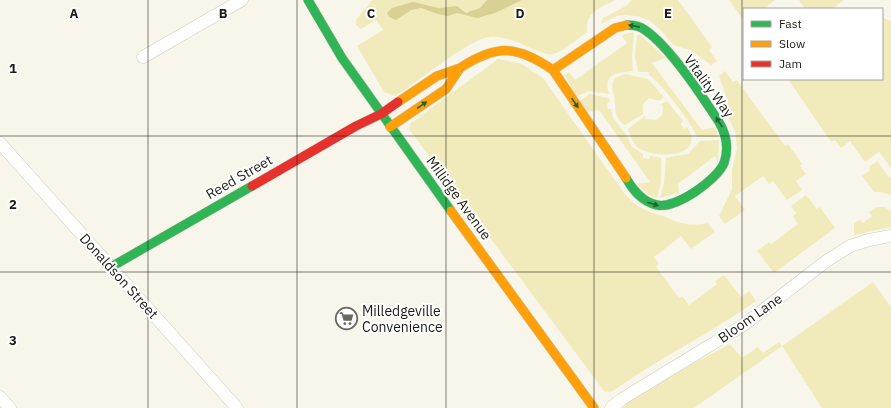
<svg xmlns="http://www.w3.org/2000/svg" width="891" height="408" viewBox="0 0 891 408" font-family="'IBM Plex Sans',sans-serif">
	<rect width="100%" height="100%" fill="#f8f6eb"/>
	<path fill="#f1ebbc" d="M372,0H615C599,8 585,13 587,32C577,39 565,51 553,54C541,58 512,34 490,37C468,39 417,83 395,96L384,92L357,46L383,30L376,20L361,29L356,25V20Z
		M632,0H678L712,47L709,50L717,61L711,65L690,50L673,45L661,30L649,20L636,16L624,15L617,16L601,24L603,18L626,6Z
		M729,0H775L763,9H744V21Z
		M799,0H844L832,9H805Z
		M882,17L891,21V168L879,152L865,162L850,141L841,148L835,140L831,142L788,79H882Z
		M634,32L632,58L633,71C619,73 602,72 609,94L588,91L576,97L565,75L569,72L575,80L627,43L621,35Z
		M639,34L666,58L652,63L702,130L715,127L718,137H697C691,122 662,84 648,74L649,72H638L635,56L637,36Z
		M498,59L522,64L543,78L624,193C637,208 645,210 663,216C679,223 690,227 708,223L715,232L691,249L681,236L654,257L659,264L656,267L679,298L682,296L689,305L717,284L715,281L724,275L741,297L749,291L756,301C710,334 659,358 613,391L609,392L604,391L409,129L411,123Z
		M725,71L733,82L737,80L785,146L788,144L802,164L800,166L806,174L796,181L802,190L787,200L773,181L769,184L763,176L735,196L745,210L725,224L719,216L732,189V170L737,149L735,131L728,117V101L719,76Z
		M626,74L648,79L664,97L659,101L649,98L643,104V114L625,125C613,118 616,107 614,95C612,88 610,84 616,77Z
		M590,94L609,98L610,102L607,103L608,109H611L613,118L627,136L632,147L643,154V158L649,159L650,156L661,158V183L657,198L649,195L637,184L650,182L599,110L587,112L579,101Z
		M667,101L683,121L681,124L684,129L687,127C708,159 651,160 636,146C632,142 630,134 628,129L645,116L646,119L656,120L662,115L663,107L661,104Z
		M719,140L718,163L715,156L678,184L679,193L660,198L664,182L666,158L688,154L700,141Z
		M877,161L889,177H891V195L880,192H874L862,176L870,170L869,167Z
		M806,195L817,209L820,207L835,228L774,273L757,251L769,242L771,244L798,224L793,216L796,213L791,206Z
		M877,207H884L891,211V227L854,235V224L860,219L863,223L872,216L869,212Z
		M873,282L891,307V408H822L782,346L694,408H622V406L658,382L730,344L742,358L758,347L763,353L779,342L782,346Z"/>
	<path fill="#d8d094" d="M487,0H522L495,13L477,18L457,13L448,16L438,14L421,8L411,10L396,20L389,17L387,13L392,8L413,2L439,8L457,6L466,13L480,8Z"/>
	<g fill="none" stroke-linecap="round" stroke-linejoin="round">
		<defs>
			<path id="street" d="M143,57L242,0
				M0,143L237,408
				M0,397L10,408
				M611,408L622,399L745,324L825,262L850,246L869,240L891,236"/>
			<path id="fast" d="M308,0L342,58L451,211
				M626,178C633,190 642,202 657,205C676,209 717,180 724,163C729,149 726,134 719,122C702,96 670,47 645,30C640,26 634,25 627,25
				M111,267L252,186"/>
			<path id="slow" d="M460,68C497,44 517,45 553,70L626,178
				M553,70L615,28L627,25
				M390,127L446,89L460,68L437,76L398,102
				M451,211L594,408"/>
			<path id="jam" d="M252,186L356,126L381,114L398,102"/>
		</defs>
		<use href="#street" stroke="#cecdc4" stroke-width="13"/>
		<use href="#fast" stroke="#cecdc4" stroke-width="10"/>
		<use href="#slow" stroke="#cecdc4" stroke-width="10"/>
		<use href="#jam" stroke="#cecdc4" stroke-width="10"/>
		<use href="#street" stroke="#fefefc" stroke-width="12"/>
		<use href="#fast" stroke="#30b455" stroke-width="9"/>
		<use href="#slow" stroke="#ff9f0a" stroke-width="9"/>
		<use href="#jam" stroke="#e5322d" stroke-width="9"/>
	</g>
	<defs><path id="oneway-solid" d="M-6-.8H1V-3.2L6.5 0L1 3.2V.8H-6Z"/></defs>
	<g fill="#256031">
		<use href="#oneway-solid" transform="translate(634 26) rotate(-169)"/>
		<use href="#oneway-solid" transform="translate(575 103) rotate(56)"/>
		<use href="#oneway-solid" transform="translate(422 105) rotate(-35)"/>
		<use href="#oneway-solid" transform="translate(719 122) rotate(-123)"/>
		<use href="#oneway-solid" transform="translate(653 204) rotate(18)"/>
	</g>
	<path fill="none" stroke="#1c1b14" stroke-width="1" stroke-opacity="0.55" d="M148,0V408M297,0V408M446,0V408M594,0V408M742,0V408M0,136H891M0,272H891"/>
	<defs>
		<symbol id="supermarket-ring" viewBox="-11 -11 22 22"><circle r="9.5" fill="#fff" stroke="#69685f" stroke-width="1.5"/><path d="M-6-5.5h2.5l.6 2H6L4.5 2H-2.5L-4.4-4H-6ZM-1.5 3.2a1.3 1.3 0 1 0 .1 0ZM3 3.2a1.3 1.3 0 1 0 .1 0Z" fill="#69685f"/></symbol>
	</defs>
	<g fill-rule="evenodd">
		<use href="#supermarket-ring" x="334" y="306" width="25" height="25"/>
	</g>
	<g text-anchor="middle" stroke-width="4" stroke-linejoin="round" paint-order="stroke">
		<g font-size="14" fill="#1c1b14" stroke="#fff">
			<text transform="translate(709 86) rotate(54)" y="5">Vitality Way</text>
			<text transform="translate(239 177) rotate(-30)" y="5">Reed Street</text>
			<text transform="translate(459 198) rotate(54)" y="5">Millidge Avenue</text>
			<text transform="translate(119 276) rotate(48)" y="5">Donaldson Street</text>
			<text transform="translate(750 318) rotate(-35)" y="5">Bloom Lane</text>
		</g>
		<g font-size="14" fill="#1c1b14" stroke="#fff" text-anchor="start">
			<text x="362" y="316">Milledgeville<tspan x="362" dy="16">Convenience</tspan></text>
		</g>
	</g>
	<g font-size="13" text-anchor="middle" font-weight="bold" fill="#1c1b14" stroke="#fff" stroke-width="4" stroke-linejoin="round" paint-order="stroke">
		<text x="74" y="18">A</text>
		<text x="223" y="18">B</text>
		<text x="371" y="18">C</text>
		<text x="520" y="18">D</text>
		<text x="668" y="18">E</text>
		<text x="13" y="73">1</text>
		<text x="13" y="209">2</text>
		<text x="13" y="345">3</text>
	</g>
	<rect x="743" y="8" width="140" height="72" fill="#ffffff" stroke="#a4a4a1"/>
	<rect x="751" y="21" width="20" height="6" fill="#30b455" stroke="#a4a4a1"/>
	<text x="779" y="28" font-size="12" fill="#1c1b14">Fast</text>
	<rect x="751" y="41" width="20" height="6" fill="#ff9f0a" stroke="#a4a4a1"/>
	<text x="779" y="48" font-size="12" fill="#1c1b14">Slow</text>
	<rect x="751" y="61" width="20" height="6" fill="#e5322d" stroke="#a4a4a1"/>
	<text x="779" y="68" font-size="12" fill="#1c1b14">Jam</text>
</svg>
